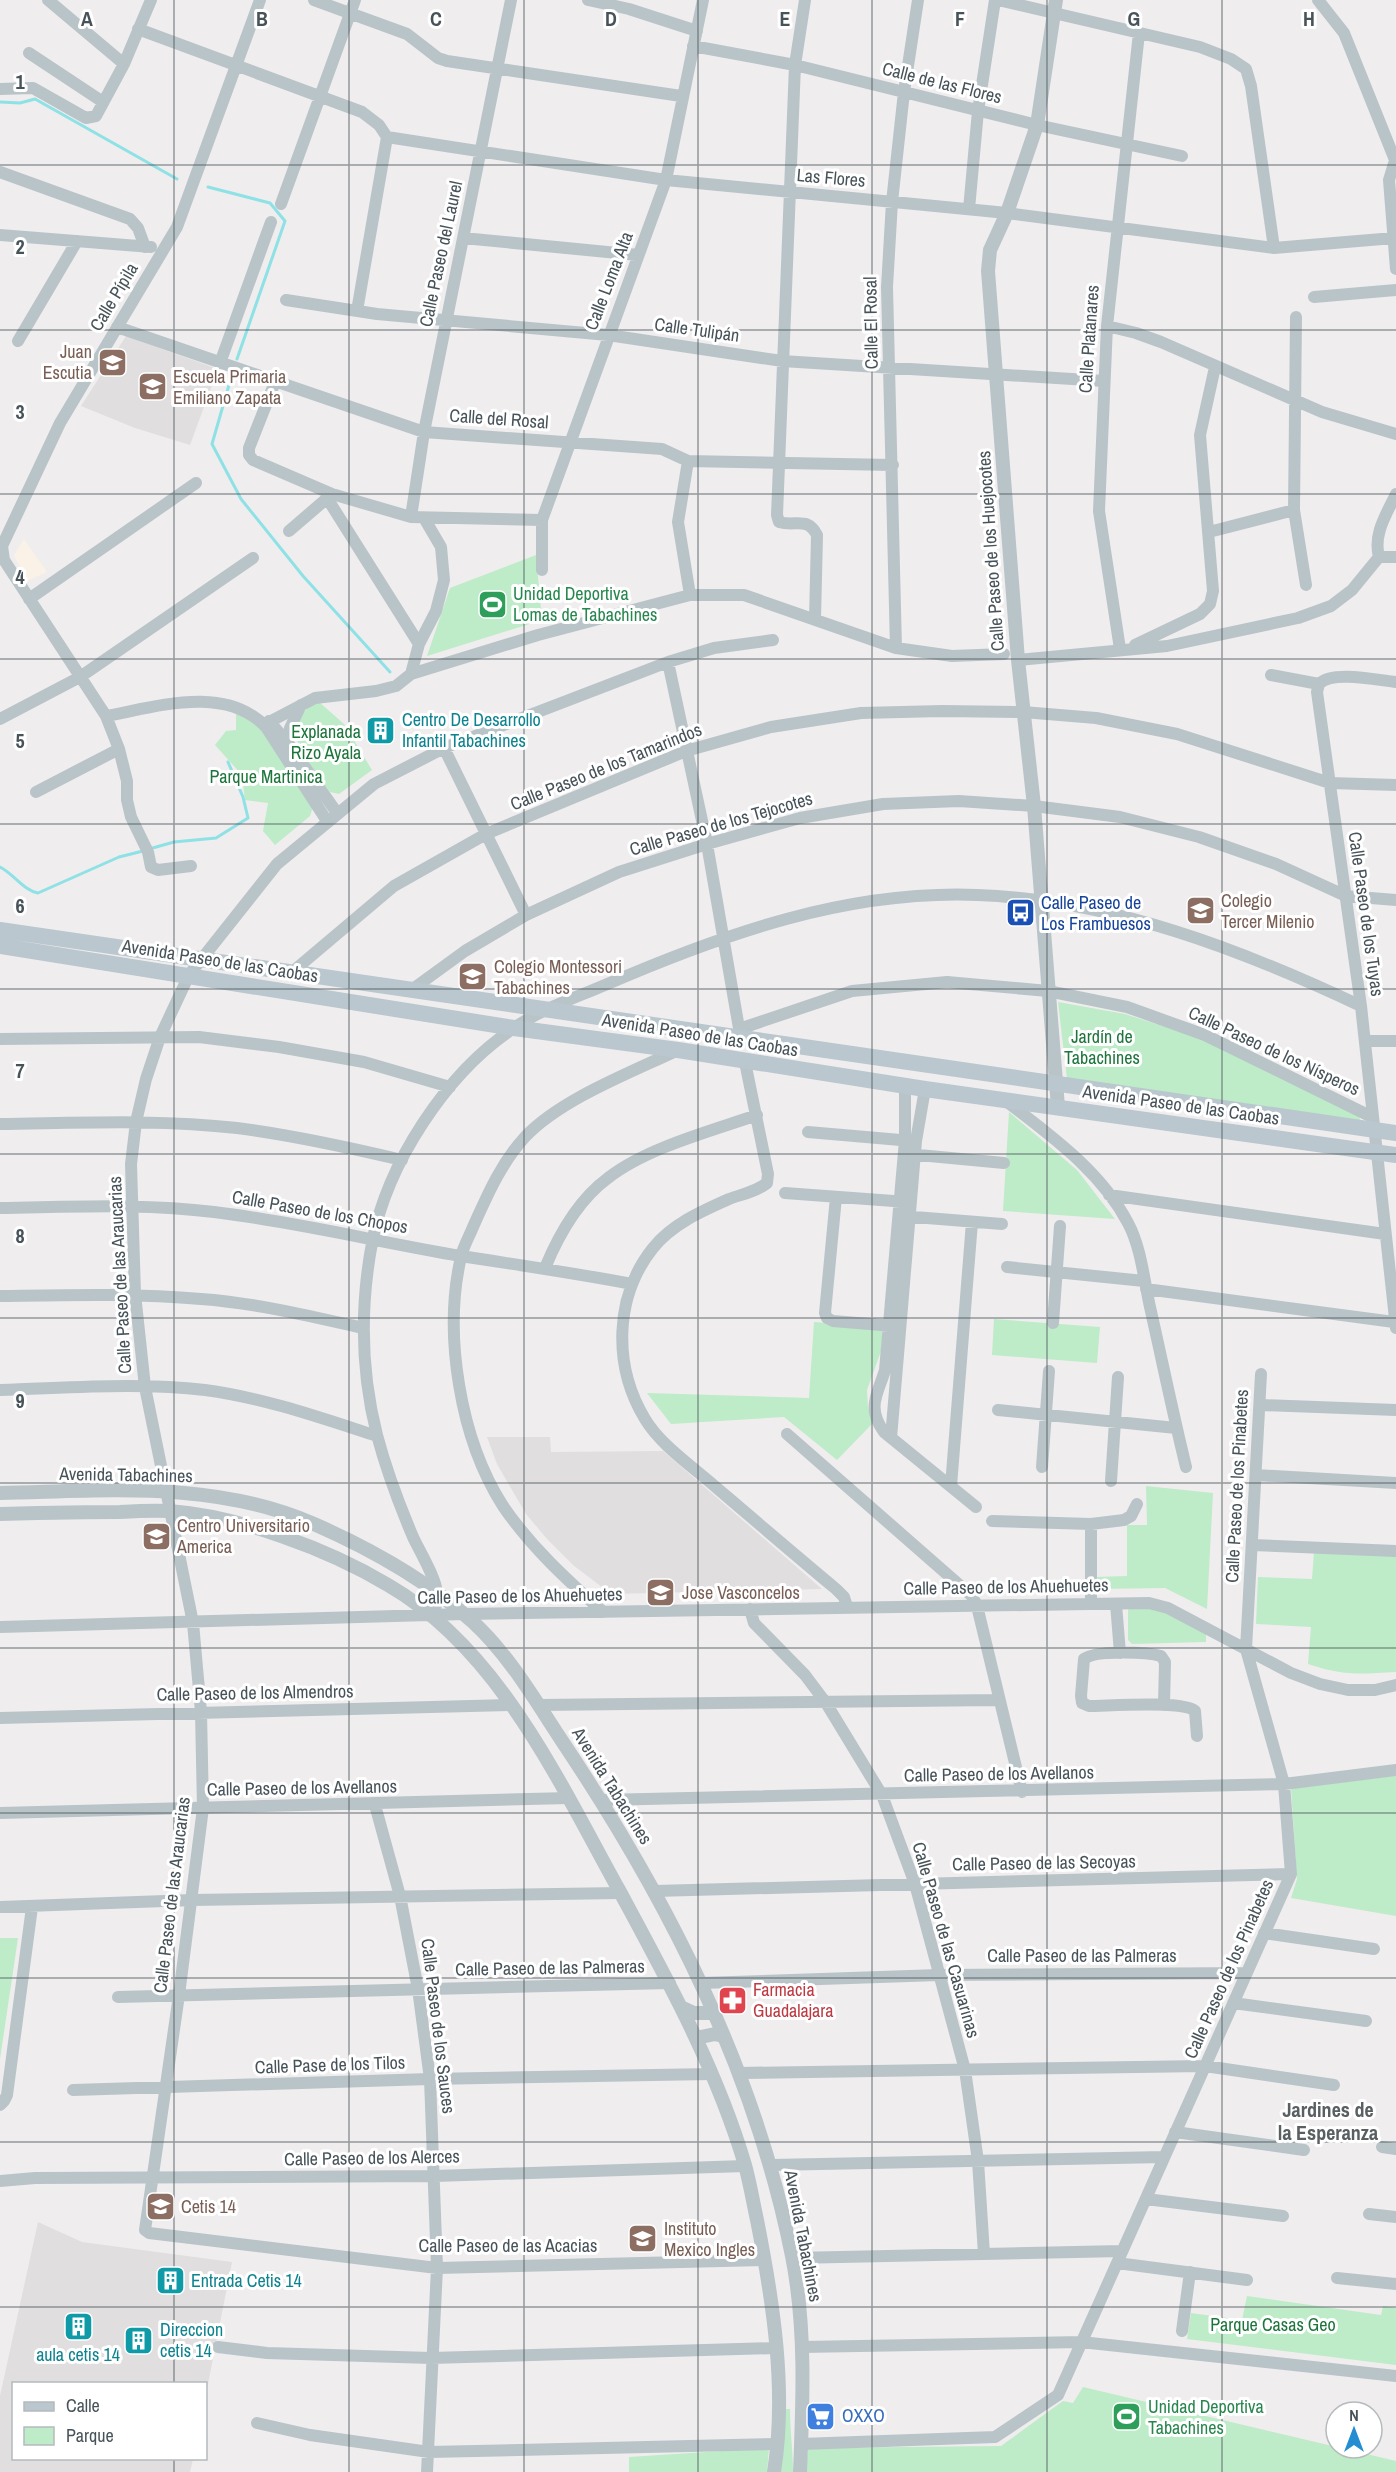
<svg xmlns="http://www.w3.org/2000/svg" width="1396" height="2472" viewBox="0 0 1396 2472" font-family="'Archivo Narrow',sans-serif">
	<rect width="100%" height="100%" fill="#f0edee"/>
	<path fill="#faf1e7" d="M24,539L47,572L27,581L14,555Z"/>
	<path fill="#e1dedf" d="M126,336L218,369L190,445L135,428L81,406Z
		M487,1437H550L551,1452L663,1451L822,1589L611,1594L573,1565L548,1540L526,1514L497,1464Z
		M38,2222L82,2242L232,2262L206,2394V2384H14V2458L193,2459L190,2472H0V2396Z"/>
	<path fill="#beebc8" d="M536,555L542,620L427,656L450,588Z
		M318,701L344,724L372,770L339,794L330,792C309,762 272,728 318,701Z
		M236,713L255,721L313,807L310,816L275,845L263,831L268,803L245,800L242,775L215,745L226,731L236,730Z
		M1058,1002L1125,1014L1203,1039L1359,1115L1361,1124L1067,1079Z
		M1009,1112L1077,1170L1115,1219L1003,1211Z
		M994,1319L1100,1327L1097,1363L992,1355Z
		M814,1322L883,1327L881,1351L867,1390L868,1407L873,1423L837,1460L784,1417L671,1424L647,1393L809,1398Z
		M1146,1486L1213,1493L1207,1609L1165,1588L1096,1589L1095,1577L1127,1576V1525H1147Z
		M1314,1552L1396,1555V1672C1359,1674 1344,1676 1308,1664L1311,1627L1256,1624L1258,1577L1312,1579Z
		M1131,1607L1158,1608L1206,1633V1642L1132,1644L1128,1640V1610Z
		M1396,1773V1916L1291,1898L1297,1879L1291,1788Z
		M0,1938H18L0,2059Z
		M1247,2296L1381,2315L1383,2306L1396,2308V2365L1187,2339L1191,2313L1242,2320Z
		M1083,2387L1396,2461V2472H806L808,2448L1001,2446L1063,2401L1073,2403Z
		M785,2409H790C790,2431 793,2450 793,2472H778Z
		M769,2448L767,2472H629V2457Z"/>
	<g fill="none" stroke-linecap="round" stroke-linejoin="round">
		<path stroke="#8ee1e5" stroke-width="3" d="M0,102L20,103L35,99L177,179
			M208,187L270,203L285,221L237,359
			M231,378L212,444L241,499L303,576L390,672
			M149,849L174,842L216,838L248,818L243,797L228,762
			M0,867C14,874 23,890 38,893L119,857L143,851"/>
		<path stroke="#b9c4c9" stroke-width="12" d="M48,0L124,64
			M314,0L407,34L438,58L447,61L681,96
			M588,0L629,9L697,31
			M805,0L795,65L777,515L779,522C796,527 807,516 817,535L815,619
			M998,0L1200,47L1231,59L1246,69L1251,86L1274,248
			M1318,0L1344,33L1395,160
			M138,29L362,112L379,125L387,137
			M693,46L795,65L1037,125L1182,156
			M29,53L103,102
			M0,89L33,88L86,118L96,116L124,64L151,0
			M387,137L666,180L1007,213L1274,248L1394,238
			M1396,157L1389,180L1396,269
			M0,172L130,219L138,228L145,247
			M281,204L355,0
			M969,209L978,111L995,0
			M0,235L151,247
			M463,238L638,255
			M1314,297L1396,290
			M286,300L377,314L608,335L782,361L1104,381
			M357,311L387,137
			M1296,317L1294,510L1306,585
			M1107,326L1136,333L1161,342L1322,412L1396,434
			M117,327L424,432L662,449L688,461L893,465
			M18,341L77,241
			M220,363L271,222
			M275,382L249,448V455L253,460L332,494L411,517L542,520
			M688,461L678,522L690,595
			M327,498L419,644
			M411,517L424,432L511,0
			M289,531L332,494
			M1209,532L1294,510
			M1379,557C1373,534 1386,515 1396,494
			M1379,557H1396
			M542,570V520L666,180L703,0
			M29,599L196,483
			M1135,645L1200,614L1210,604L1213,591L1200,435L1215,367
			M896,648L887,287L892,202L904,92L918,0
			M1120,649L1099,511L1107,326L1139,33
			M1018,660L1167,646L1298,618L1331,606L1352,590L1379,557
			M668,662L707,844L740,1034
			M411,674L419,644L436,611L444,580L441,547L424,518
			M1271,675L1319,684
			M1319,684L1317,692L1361,1006L1396,1328
			M1319,684C1332,670 1377,680 1396,682
			M106,716C156,707 225,684 266,727L327,821
			M0,719L80,677L253,558
			M269,721L288,743L337,813
			M266,727L271,721L315,698L376,691L396,686L411,674L538,635L690,595H744L896,648L952,656L1004,654
			M288,743L290,728L301,705
			M444,748L526,915
			M36,792L119,749
			M191,866L158,870L151,867L148,852L131,817L127,800V781L119,749L106,716L4,560L2,546L60,423L177,227L260,0
			M291,973L394,886L486,834L686,751L771,727L861,713L942,711L1023,712L1096,718L1177,734L1330,783L1396,785
			M410,991L465,951L526,915L619,872L707,844L800,818L883,804L959,801L1034,806L1120,817L1199,837L1276,864L1346,896L1396,900
			M739,1029L852,991L947,982L1048,991L1127,1007L1205,1035L1372,1117
			M0,1039L199,1037L279,1047L364,1062L450,1087
			M1365,1041H1396
			M745,1062L768,1174L767,1183C756,1192 742,1194 729,1199C702,1211 672,1224 653,1248C614,1297 613,1366 645,1419C660,1444 689,1464 711,1483C752,1518 794,1554 836,1589L844,1597L847,1607
			M905,1086V1140L885,1370C878,1394 866,1407 884,1432L976,1507
			M1006,1101C1051,1136 1101,1171 1128,1223C1141,1247 1144,1280 1150,1307C1162,1360 1173,1414 1186,1467
			M0,1124C79,1123 158,1119 237,1128C292,1135 347,1147 402,1160
			M808,1132L912,1141
			M908,1154L1004,1163
			M785,1193L907,1202
			M1109,1195L1385,1234
			M836,1197L825,1313L827,1318L833,1321L894,1326
			M0,1208C71,1207 143,1203 214,1212C297,1222 378,1242 461,1256C518,1265 575,1273 632,1284
			M902,1216L1002,1224
			M1007,1267L1144,1281
			M545,1268C559,1234 578,1200 608,1178C646,1148 711,1131 757,1115
			M1146,1289L1394,1322
			M0,1296C67,1295 134,1293 201,1299C256,1303 310,1316 363,1328
			M1053,1323L1060,1226
			M0,1390C68,1388 138,1382 205,1390C265,1398 321,1418 377,1436
			M1260,1405L1396,1410
			M998,1410L1176,1428
			M787,1434L972,1596L977,1606L1022,1792
			M891,1438L916,1141L925,1089
			M1042,1467L1049,1371
			M1256,1475L1396,1483
			M1111,1481L1118,1377
			M951,1486L972,1222
			M992,1521L1091,1524L1124,1520L1131,1516L1137,1504
			M1091,1524V1604
			M1252,1545L1396,1551
			M1116,1604L1120,1653
			M750,1609L754,1623L805,1675L826,1703L882,1795L915,1884L965,2070L978,2161L984,2254
			M603,1612C566,1579 531,1547 503,1506C460,1439 443,1334 461,1257C463,1247 469,1237 473,1227C487,1196 501,1163 525,1137C561,1099 630,1073 678,1050
			M433,1616C435,1609 438,1601 437,1593C436,1578 420,1552 413,1537C399,1504 386,1469 377,1435C361,1372 360,1307 372,1243C387,1164 446,1073 514,1028C541,1009 575,998 605,985C723,934 847,890 977,895C1113,900 1240,949 1361,1006
			M0,1627L465,1614L1149,1603L1168,1608L1291,1673L1320,1684L1348,1690H1375L1396,1685
			M539,1705L999,1700
			M1164,1705L1165,1662L1161,1656C1146,1652 1095,1650 1084,1659L1081,1696L1082,1703L1089,1706C1108,1706 1183,1700 1195,1711L1197,1736
			M0,1718L510,1705
			M602,1800L1284,1784L1396,1770
			M375,1805L400,1896L418,1989L430,2079L437,2268L427,2472
			M0,1813L569,1798
			M655,1891L1291,1874
			M0,1907L192,1900L620,1893
			M1264,1933L1374,1949
			M701,1983L939,1975L1247,1973
			M118,1997L670,1983
			M1233,2003L1366,2021
			M739,2073L1205,2066L1334,2085
			M73,2090L430,2079L712,2074
			M0,2105L4,2101L7,2095L32,1907
			M1175,2132L1304,2150
			M1382,2147L1396,2149
			M771,2165L1164,2157
			M0,2181L35,2178L435,2176L745,2166
			M1146,2199L1283,2216
			M1369,2214L1396,2217
			M793,2258L1122,2251
			M765,2260L437,2268L149,2233L145,2230L179,1995L203,1808L201,1712L193,1623L145,1387L135,1294L131,1164L136,1122L146,1079L160,1037L189,975L277,864L374,784L444,748L668,662L714,648L773,640
			M1117,2263L1247,2280
			M1337,2278L1396,2284
			M1182,2331L1190,2272
			M218,2347L267,2353L431,2358L776,2348
			M802,2347L1081,2342L1396,2376
			M257,2423L310,2435L429,2452L777,2444
			M801,2444L995,2437L1058,2395L1291,1874L1284,1784L1246,1649L1261,1374"/>
		<path stroke="#b9c4c9" stroke-width="14" d="M1056,0L1037,125L1007,213L990,250L988,271L1018,660L1034,806L1058,1107
			M0,1493C107,1491 213,1480 314,1524C371,1549 427,1580 473,1622C510,1656 536,1702 564,1744C668,1900 755,2070 792,2256C806,2326 803,2400 800,2472
			M0,1514C40,1513 80,1512 120,1512C136,1511 153,1510 169,1511C239,1516 328,1549 388,1585C499,1649 559,1782 619,1890C667,1979 716,2067 745,2165C750,2183 753,2202 757,2220C773,2301 787,2390 774,2472
			M683,2008L694,2013H708L711,2008
			M696,2038L715,2034L723,2036"/>
		<path stroke="#bac7ce" stroke-width="16" d="M0,930L1396,1133
			M0,946L514,1028L678,1050L925,1089L1396,1155"/>
	</g>
	<path fill="none" stroke="#475359" stroke-width="1.5" stroke-opacity="0.55" d="M174,0V2384M349,0V2472M524,0V2472M698,0V2472M872,0V2472M1047,0V2472M1222,0V2472M0,165H1396M0,330H1396M0,494H1396M0,659H1396M0,824H1396M0,989H1396M0,1154H1396M0,1318H1396M0,1483H1396M0,1648H1396M0,1813H1396M0,1978H1396M0,2142H1396M0,2307H1396M174,2458V2472"/>
	<defs>
		<symbol id="school-square" viewBox="-11 -11 22 22"><rect x="-9" y="-9" width="18" height="18" rx="4" fill="#8d6e63" stroke="#fff"/><path d="M0-5L7-2L0 1L-7-2ZM-4 1L0 2.5L4 1V4Q0 6-4 4Z" fill="#fff"/></symbol>
		<symbol id="stadium-square" viewBox="-11 -11 22 22"><rect x="-9" y="-9" width="18" height="18" rx="4" fill="#2e9e5b" stroke="#fff"/><path d="M0-5a6.5 5 0 1 0 0 10a6.5 5 0 1 0 0-10ZM-3.5-1.8h7v3.6h-7Z" fill="#fff"/></symbol>
		<symbol id="building-square" viewBox="-11 -11 22 22"><rect x="-9" y="-9" width="18" height="18" rx="4" fill="#0f9aa8" stroke="#fff"/><path d="M-4-6H4V6H1V3H-1V6H-4ZM-2.5-4.3h1.7v1.8h-1.7ZM.8-4.3h1.7v1.8H.8ZM-2.5-1h1.7V.8h-1.7ZM.8-1h1.7V.8H.8Z" fill="#fff"/></symbol>
		<symbol id="bus-square" viewBox="-11 -11 22 22"><rect x="-9" y="-9" width="18" height="18" rx="4" fill="#1a4fb4" stroke="#fff"/><path d="M-5-6H5V4H4V6H2V4H-2V6H-4V4H-5ZM-3.5-4V0h7V-4ZM-3.5 1.2v1.5H-2V1.2ZM2 1.2v1.5H3.5V1.2Z" fill="#fff"/></symbol>
		<symbol id="university-square" viewBox="-11 -11 22 22"><rect x="-9" y="-9" width="18" height="18" rx="4" fill="#8d6e63" stroke="#fff"/><path d="M0-5L7-2L0 1L-7-2ZM-4 1L0 2.5L4 1V4Q0 6-4 4Z" fill="#fff"/></symbol>
		<symbol id="pharmacy-square" viewBox="-11 -11 22 22"><rect x="-9" y="-9" width="18" height="18" rx="4" fill="#e0444e" stroke="#fff"/><path d="M-2-6h4v4h4v4h-4v4h-4v-4h-4v-4h4Z" fill="#fff"/></symbol>
		<symbol id="supermarket-square" viewBox="-11 -11 22 22"><rect x="-9" y="-9" width="18" height="18" rx="4" fill="#3f7fe0" stroke="#fff"/><path d="M-6-5.5h2.5l.6 2H6L4.5 2H-2.5L-4.4-4H-6ZM-1.5 3.2a1.3 1.3 0 1 0 .1 0ZM3 3.2a1.3 1.3 0 1 0 .1 0Z" fill="#fff"/></symbol>
	</defs>
	<g fill-rule="evenodd">
		<use href="#school-square" x="96" y="346" width="33" height="33"/>
		<use href="#school-square" x="136" y="370" width="33" height="33"/>
		<use href="#stadium-square" x="476" y="588" width="33" height="33"/>
		<use href="#building-square" x="364" y="714" width="33" height="33"/>
		<use href="#school-square" x="1184" y="894" width="33" height="33"/>
		<use href="#bus-square" x="1004" y="896" width="33" height="33"/>
		<use href="#school-square" x="456" y="960" width="33" height="33"/>
		<use href="#university-square" x="140" y="1520" width="33" height="33"/>
		<use href="#school-square" x="644" y="1576" width="33" height="33"/>
		<use href="#pharmacy-square" x="716" y="1984" width="33" height="33"/>
		<use href="#university-square" x="144" y="2190" width="33" height="33"/>
		<use href="#school-square" x="626" y="2222" width="33" height="33"/>
		<use href="#building-square" x="154" y="2264" width="33" height="33"/>
		<use href="#building-square" x="62" y="2310" width="33" height="33"/>
		<use href="#building-square" x="122" y="2324" width="33" height="33"/>
		<use href="#supermarket-square" x="804" y="2400" width="33" height="33"/>
		<use href="#stadium-square" x="1110" y="2400" width="33" height="33"/>
	</g>
	<g text-anchor="middle" stroke-width="6" stroke-linejoin="round" paint-order="stroke">
		<g font-size="18" fill="#475359" stroke="#fff">
			<text transform="translate(942 83) rotate(14)" y="6">Calle de las Flores</text>
			<text transform="translate(831 178) rotate(5)" y="6">Las Flores</text>
			<text transform="translate(441 254) rotate(-78)" y="6">Calle Paseo del Laurel</text>
			<text transform="translate(609 281) rotate(-69)" y="6">Calle Loma Alta</text>
			<text transform="translate(114 297) rotate(-59)" y="6">Calle Pípila</text>
			<text transform="translate(871 323) rotate(-91)" y="6">Calle El Rosal</text>
			<text transform="translate(697 330) rotate(8)" y="6">Calle Tulipán</text>
			<text transform="translate(1089 339) rotate(-86)" y="6">Calle Platanares</text>
			<text transform="translate(499 419) rotate(4)" y="6">Calle del Rosal</text>
			<text transform="translate(991 551) rotate(-94)" y="6">Calle Paseo de los Huejocotes</text>
			<text transform="translate(606 767) rotate(-22)" y="6">Calle Paseo de los Tamarindos</text>
			<text transform="translate(721 824) rotate(-16)" y="6">Calle Paseo de los Tejocotes</text>
			<text transform="translate(1366 914) rotate(82)" y="6">Calle Paseo de los Tuyas</text>
			<text transform="translate(220 961) rotate(9)" y="6">Avenida Paseo de las Caobas</text>
			<text transform="translate(700 1035) rotate(9)" y="6">Avenida Paseo de las Caobas</text>
			<text transform="translate(1274 1051) rotate(25)" y="6">Calle Paseo de los Nísperos</text>
			<text transform="translate(1181 1105) rotate(8)" y="6">Avenida Paseo de las Caobas</text>
			<text transform="translate(320 1212) rotate(10)" y="6">Calle Paseo de los Chopos</text>
			<text transform="translate(120 1275) rotate(-93)" y="6">Calle Paseo de las Araucarias</text>
			<text transform="translate(126 1475) rotate(1)" y="6">Avenida Tabachines</text>
			<text transform="translate(1237 1486) rotate(-87)" y="6">Calle Paseo de los Pinabetes</text>
			<text transform="translate(1006 1587) rotate(-1)" y="6">Calle Paseo de los Ahuehuetes</text>
			<text transform="translate(520 1596) rotate(-1)" y="6">Calle Paseo de los Ahuehuetes</text>
			<text transform="translate(255 1693) rotate(-1)" y="6">Calle Paseo de los Almendros</text>
			<text transform="translate(999 1774) rotate(-1)" y="6">Calle Paseo de los Avellanos</text>
			<text transform="translate(612 1786) rotate(58)" y="6">Avenida Tabachines</text>
			<text transform="translate(302 1788) rotate(-1)" y="6">Calle Paseo de los Avellanos</text>
			<text transform="translate(1044 1863) rotate(-1)" y="6">Calle Paseo de las Secoyas</text>
			<text transform="translate(172 1895) rotate(-83)" y="6">Calle Paseo de las Araucarias</text>
			<text transform="translate(946 1940) rotate(74)" y="6">Calle Paseo de las Casuarinas</text>
			<text x="1082" y="1962">Calle Paseo de las Palmeras</text>
			<text transform="translate(550 1968) rotate(-1)" y="6">Calle Paseo de las Palmeras</text>
			<text transform="translate(1229 1969) rotate(-66)" y="6">Calle Paseo de los Pinabetes</text>
			<text transform="translate(438 2026) rotate(83)" y="6">Calle Paseo de los Sauces</text>
			<text transform="translate(330 2065) rotate(-2)" y="6">Calle Pase de los Tilos</text>
			<text transform="translate(372 2158) rotate(-1)" y="6">Calle Paseo de los Alerces</text>
			<text transform="translate(803 2236) rotate(79)" y="6">Avenida Tabachines</text>
			<text x="508" y="2252">Calle Paseo de las Acacias</text>
		</g>
		<g font-size="18" fill="#785e54" stroke="#fff" text-anchor="start">
			<text x="92" y="358" text-anchor="end">Juan<tspan x="92" dy="21">Escutia</tspan></text>
			<text x="173" y="383">Escuela Primaria<tspan x="173" dy="21">Emiliano Zapata</tspan></text>
			<text x="1221" y="907">Colegio<tspan x="1221" dy="21">Tercer Milenio</tspan></text>
			<text x="494" y="973">Colegio Montessori<tspan x="494" dy="21">Tabachines</tspan></text>
			<text x="177" y="1532">Centro Universitario<tspan x="177" dy="21">America</tspan></text>
			<text x="682" y="1599">Jose Vasconcelos</text>
			<text x="181" y="2213">Cetis 14</text>
			<text x="664" y="2235">Instituto<tspan x="664" dy="21">Mexico Ingles</tspan></text>
		</g>
		<g font-size="18" fill="#27864d" stroke="#fff" text-anchor="start">
			<text x="513" y="600">Unidad Deportiva<tspan x="513" dy="21">Lomas de Tabachines</tspan></text>
			<text x="1148" y="2413">Unidad Deportiva<tspan x="1148" dy="21">Tabachines</tspan></text>
		</g>
		<g font-size="18" fill="#0d838f" stroke="#fff" text-anchor="start">
			<text x="402" y="726">Centro De Desarrollo<tspan x="402" dy="21">Infantil Tabachines</tspan></text>
			<text x="191" y="2287">Entrada Cetis 14</text>
			<text x="160" y="2336">Direccion<tspan x="160" dy="21">cetis 14</tspan></text>
			<text x="78" y="2361" text-anchor="middle">aula cetis 14</text>
		</g>
		<g font-size="18" fill="#1d753b" stroke="#fff">
			<text x="326" y="738">Explanada<tspan x="326" dy="21">Rizo Ayala</tspan></text>
			<text x="266" y="783">Parque Martinica</text>
			<text x="1102" y="1043">Jardín de<tspan x="1102" dy="21">Tabachines</tspan></text>
			<text x="1273" y="2331">Parque Casas Geo</text>
		</g>
		<g font-size="18" fill="#164399" stroke="#fff" text-anchor="start">
			<text x="1041" y="909">Calle Paseo de<tspan x="1041" dy="21">Los Frambuesos</tspan></text>
		</g>
		<g font-size="18" fill="#be3a42" stroke="#fff" text-anchor="start">
			<text x="753" y="1996">Farmacia<tspan x="753" dy="21">Guadalajara</tspan></text>
		</g>
		<g font-size="18" fill="#366cbe" stroke="#fff" text-anchor="start">
			<text x="842" y="2422">OXXO</text>
		</g>
		<g font-size="20" font-weight="bold" fill="#5a5f62" stroke="#fff">
			<text x="1328" y="2117">Jardines de<tspan x="1328" dy="23">la Esperanza</tspan></text>
		</g>
	</g>
	<g font-size="20" text-anchor="middle" font-weight="bold" fill="#475359" stroke="#fff" stroke-width="6" stroke-linejoin="round" paint-order="stroke">
		<text x="87" y="26">A</text>
		<text x="262" y="26">B</text>
		<text x="436" y="26">C</text>
		<text x="611" y="26">D</text>
		<text x="785" y="26">E</text>
		<text x="960" y="26">F</text>
		<text x="1134" y="26">G</text>
		<text x="1309" y="26">H</text>
		<text x="20" y="89">1</text>
		<text x="20" y="254">2</text>
		<text x="20" y="419">3</text>
		<text x="20" y="584">4</text>
		<text x="20" y="748">5</text>
		<text x="20" y="913">6</text>
		<text x="20" y="1078">7</text>
		<text x="20" y="1243">8</text>
		<text x="20" y="1408">9</text>
	</g>
	<rect x="12" y="2382" width="195" height="78" fill="#ffffff" stroke="#b5babd" stroke-width="1.5"/>
	<rect x="24" y="2402" width="30" height="9" fill="#bac7ce" stroke="#b5babd" stroke-width="1.5"/>
	<text x="66" y="2412" font-size="18" fill="#475359">Calle</text>
	<rect x="24" y="2427" width="30" height="18" fill="#beebc8" stroke="#b5babd" stroke-width="1.5"/>
	<text x="66" y="2442" font-size="18" fill="#475359">Parque</text>
	<g transform="translate(1354 2430)"><circle r="28" fill="#ffffff" stroke="#b5babd" stroke-width="1.5"/>
	<path d="M0-4.5L10 22L0 15L-10 22Z" fill="#258dd2"/>
	<text y="-9" font-size="16" font-weight="bold" text-anchor="middle" fill="#475359">N</text>
	</g>
</svg>
